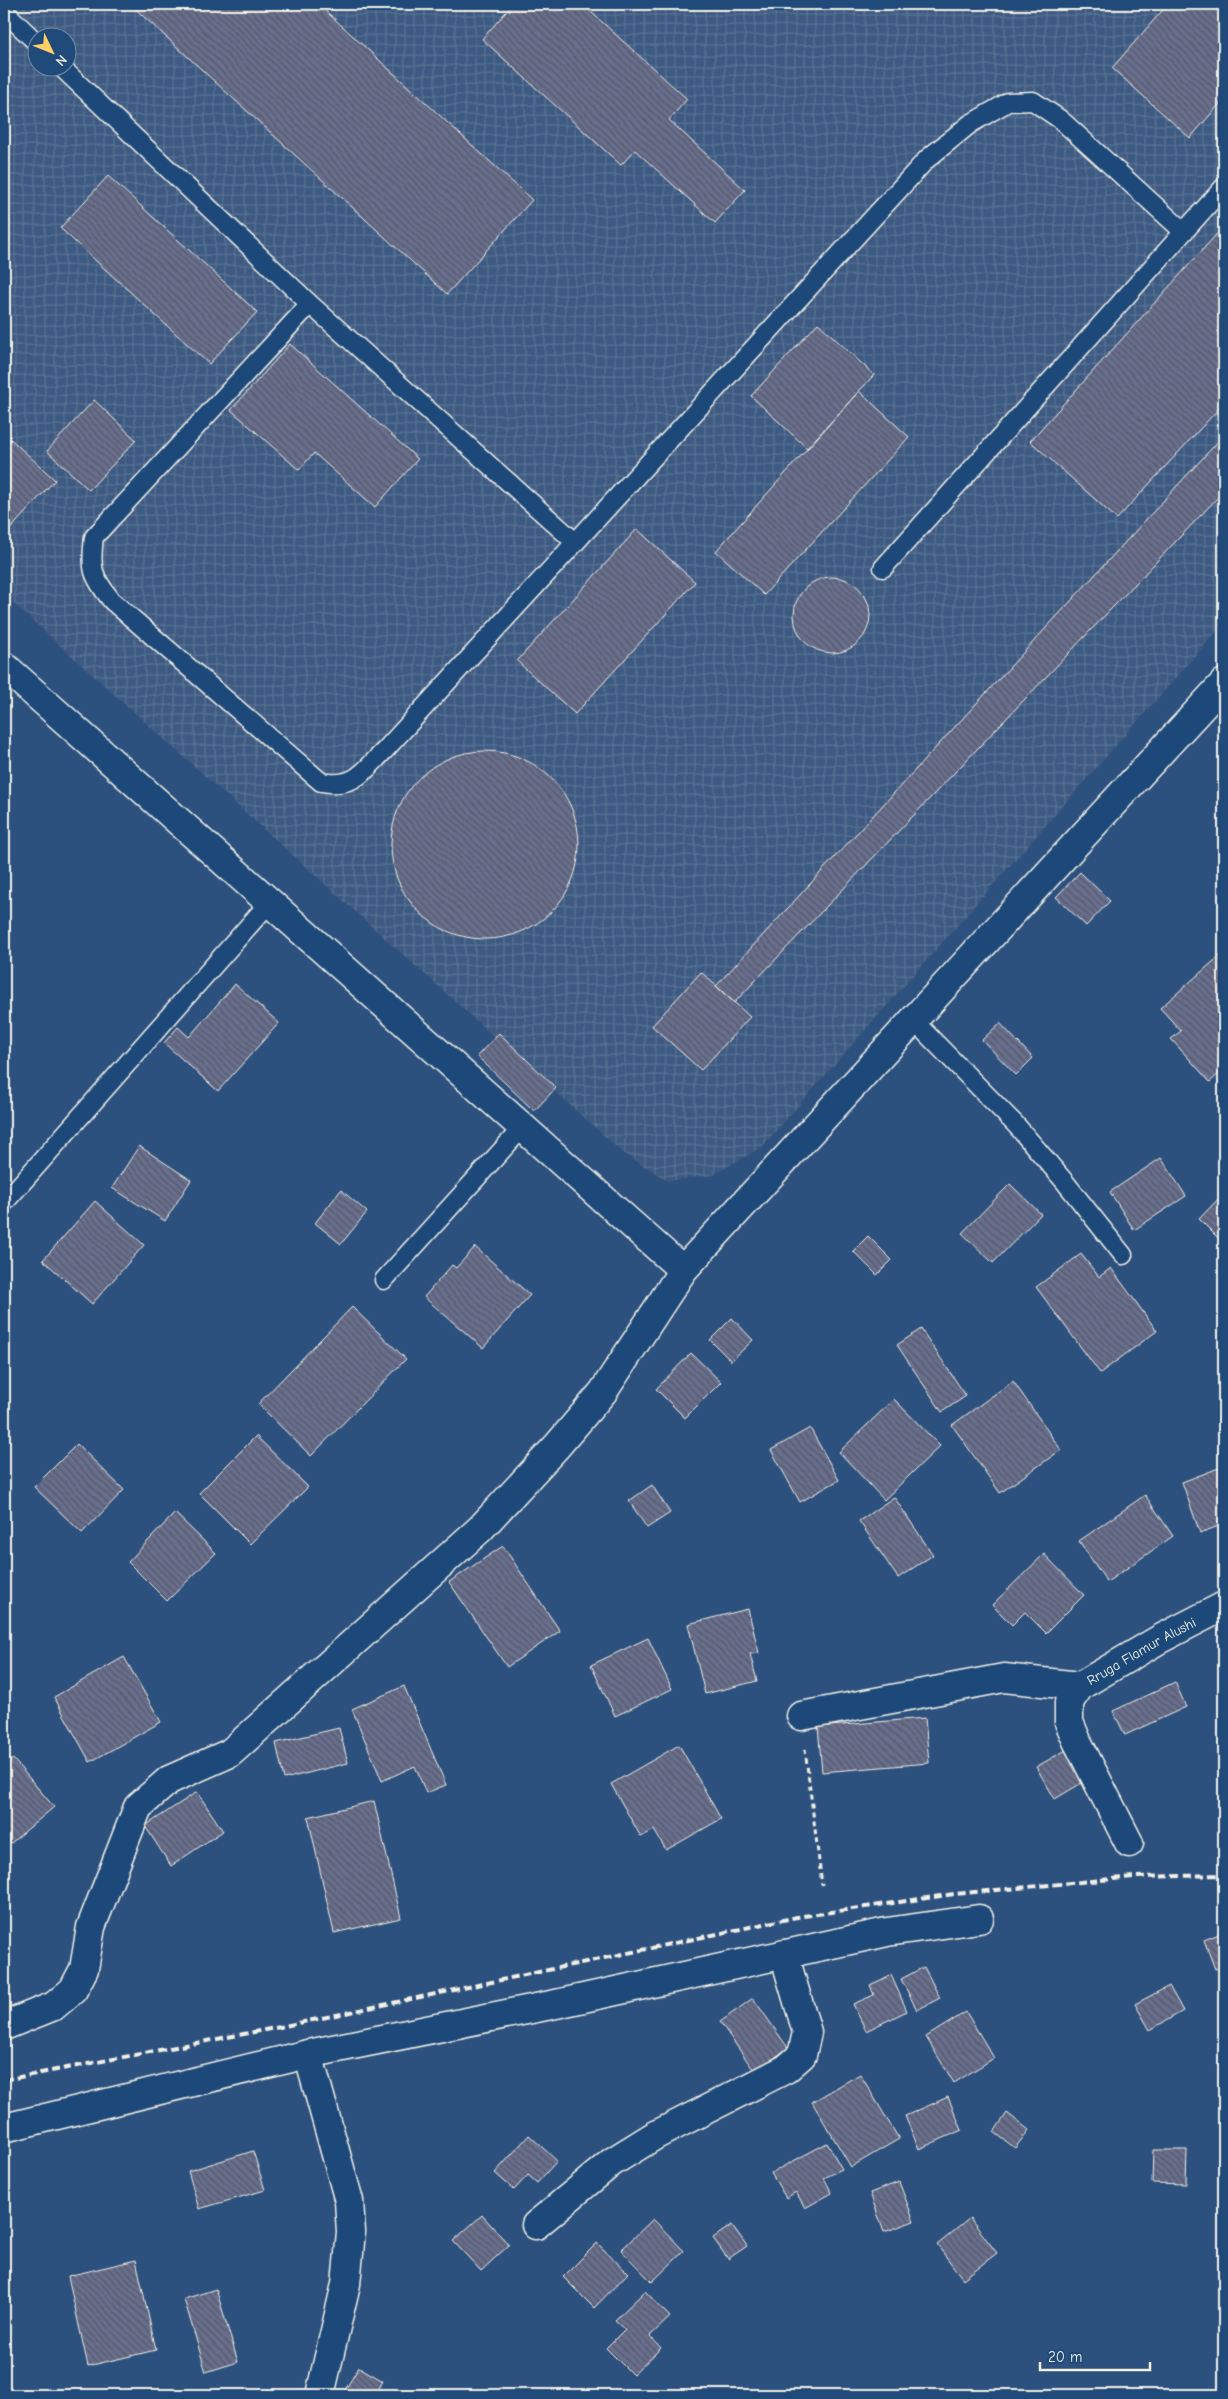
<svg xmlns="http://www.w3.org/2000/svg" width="1228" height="2399" viewBox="0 0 1228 2399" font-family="'Comic Neue',sans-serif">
	<defs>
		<pattern id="industrial-grid" width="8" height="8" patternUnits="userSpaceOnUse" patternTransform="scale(1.25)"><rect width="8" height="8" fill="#3e5a82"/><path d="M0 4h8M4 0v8" fill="none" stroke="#5a7294"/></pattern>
		<pattern id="building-back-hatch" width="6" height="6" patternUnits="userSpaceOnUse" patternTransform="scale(1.25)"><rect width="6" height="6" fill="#676e8d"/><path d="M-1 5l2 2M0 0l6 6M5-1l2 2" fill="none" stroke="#565966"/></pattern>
	</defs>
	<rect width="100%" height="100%" fill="#2d517e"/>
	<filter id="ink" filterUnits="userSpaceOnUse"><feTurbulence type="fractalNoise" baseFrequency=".02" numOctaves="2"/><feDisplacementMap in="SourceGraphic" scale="10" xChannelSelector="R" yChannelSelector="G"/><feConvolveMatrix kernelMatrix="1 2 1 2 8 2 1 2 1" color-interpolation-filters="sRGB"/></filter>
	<g filter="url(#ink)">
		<path fill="url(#industrial-grid)" fill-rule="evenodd" d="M4,4H1224V623L762,1147L713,1175L668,1181L622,1152L4,595ZM38,38H68V68H38Z"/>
		<path fill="url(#building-back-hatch)" stroke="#f4f1e8" d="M130,4H318L532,200L447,294Z
			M513,4H582L687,99L669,120L745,190L715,223L635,150L621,165L482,39Z
			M1168,4H1224V99L1190,138L1112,68Z
			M108,176L257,312L209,364L60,228Z
			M1224,226V403L1117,519L1030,441Z
			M818,323L874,375L807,448L751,396Z
			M290,344L418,459L375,507L314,453L299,470L231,410Z
			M859,391L909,437L764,595L716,551Z
			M94,400L136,440L89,490L47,451Z
			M4,433L55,480L4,536Z
			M1224,435V491L734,1003L716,986Z
			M637,529L695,582L575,714L517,661Z
			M794 615a38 38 0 1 1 76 0a38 38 0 1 1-76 0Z
			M391 845a94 94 0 1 1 188 0a94 94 0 1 1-188 0Z
			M1080,872L1110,901L1086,926L1056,897Z
			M1222,954L1224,957V1069L1210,1082L1171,1039L1181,1031L1160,1008Z
			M701,972L750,1017L701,1070L652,1026Z
			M235,984L279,1023L218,1091L164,1043L178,1027L189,1037Z
			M1000,1023L1033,1058L1016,1075L982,1040Z
			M499,1033L556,1088L534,1111L477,1056Z
			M139,1146L191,1180L165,1221L112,1188Z
			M1161,1158L1186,1196L1134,1230L1110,1192Z
			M1010,1184L1041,1214L993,1263L962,1233Z
			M341,1190L367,1212L341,1244L315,1223Z
			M1224,1193V1244L1199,1219Z
			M95,1201L144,1245L92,1304L43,1260Z
			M868,1236L892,1260L877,1275L853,1251Z
			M475,1247L530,1295L483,1348L424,1297L452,1265L456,1268Z
			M1081,1254L1099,1277L1111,1268L1157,1331L1100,1373L1036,1287Z
			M352,1307L406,1359L311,1456L258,1404Z
			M732,1318L753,1340L731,1361L710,1340Z
			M921,1329L966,1396L942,1412L897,1345Z
			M691,1353L721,1382L685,1418L656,1389Z
			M1013,1381L1061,1450L1000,1493L952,1425Z
			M894,1399L940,1446L884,1500L839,1452Z
			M810,1428L839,1480L800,1502L771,1450Z
			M256,1436L308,1487L250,1544L199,1493Z
			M77,1444L124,1490L82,1533L34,1487Z
			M1224,1466V1524L1200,1533L1182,1482Z
			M652,1485L670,1513L647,1528L629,1501Z
			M1145,1495L1173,1536L1107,1582L1079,1541Z
			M894,1497L933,1555L898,1578L859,1521Z
			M175,1513L216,1553L167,1601L128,1562Z
			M503,1546L560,1631L507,1667L449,1582Z
			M1044,1554L1084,1595L1046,1633L1025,1612L1012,1625L992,1605Z
			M748,1609L759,1653L750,1654L757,1681L705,1694L688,1624Z
			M648,1638L672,1689L615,1716L591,1665Z
			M124,1657L161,1722L90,1762L54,1697Z
			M1175,1682L1186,1707L1125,1735L1113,1711Z
			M404,1686L446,1785L426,1793L415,1766L382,1781L352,1709Z
			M925,1718L929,1763L822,1772L818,1727Z
			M339,1728L348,1763L284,1779L276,1743Z
			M679,1745L721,1819L666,1850L654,1830L641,1837L611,1784Z
			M1066,1750L1085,1781L1055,1799L1036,1767Z
			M13,1759L54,1807L11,1843L4,1835V1767Z
			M197,1792L223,1831L171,1866L145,1826Z
			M374,1801L401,1918L334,1933L308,1817Z
			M1224,1932V1966L1215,1969L1204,1940Z
			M924,1967L940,1998L917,2010L901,1979Z
			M891,1975L907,2011L866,2031L853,2004L874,1995L870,1985Z
			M1169,1986L1183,2011L1150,2030L1135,2004Z
			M753,1998L788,2048L755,2072L720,2022Z
			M966,2012L994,2058L954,2083L926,2037Z
			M860,2074L899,2139L851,2167L812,2102Z
			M948,2097L962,2130L919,2149L905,2116Z
			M1007,2113L1029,2130L1015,2148L994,2132Z
			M529,2135L557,2161L537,2183L528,2175L514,2190L495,2173Z
			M827,2143L842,2169L824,2178L832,2193L805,2208L796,2192L786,2198L771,2173Z
			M1153,2150H1187L1186,2184L1152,2183Z
			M253,2151L265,2190L199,2209L188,2171Z
			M899,2182L914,2221L884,2232L870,2193Z
			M482,2215L509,2245L481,2271L453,2241Z
			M970,2218L997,2253L963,2279L937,2245Z
			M653,2219L684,2251L652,2282L621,2250Z
			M732,2225L747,2246L728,2259L713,2238Z
			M597,2243L628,2273L594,2308L563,2277Z
			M136,2260L156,2350L88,2366L68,2276Z
			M216,2289L238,2362L206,2372L184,2299Z
			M645,2291L670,2317L650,2336L661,2348L633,2375L606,2348L625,2329L615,2320Z
			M359,2367L383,2381L375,2395H342Z"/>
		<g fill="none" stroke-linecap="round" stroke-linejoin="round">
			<defs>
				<path id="service" d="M4,11L38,44
					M62,68L310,304L575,542
					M310,304L94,537C90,569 92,576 112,601L321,782C355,788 363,772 385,750L927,159L970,124L1008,102L1033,101L1061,120L1184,232
					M883,568L1224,187
					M913,1020L1017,1126L1065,1182L1123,1255
					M4,1203L269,903
					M384,1280L522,1128"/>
				<g id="minor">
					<path d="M4,666L683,1270"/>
					<path d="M801,1716L1004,1678L1080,1686"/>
					<path id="s1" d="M1129,1843L1077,1741L1069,1722V1702L1080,1686L1160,1639L1224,1606"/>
					<path d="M4,2026L54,2006L73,1990L84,1969L91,1927L138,1807L169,1780L230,1753L480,1529L557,1446L603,1392L683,1270L1224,683"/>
					<path d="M308,2054L349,2201L351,2232L346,2284L320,2395"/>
					<path d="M4,2128L308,2054L556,2004L887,1932L979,1919"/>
					<path d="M536,2225L612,2162L654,2136L786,2069L802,2055L807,2032L784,1954"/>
				</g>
			</defs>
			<use href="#service" stroke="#f4f1e8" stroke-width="21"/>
			<use href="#minor" stroke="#f4f1e8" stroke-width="31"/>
			<path stroke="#f4f1e8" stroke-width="3" stroke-dasharray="5 4" stroke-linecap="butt" d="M805,1749L822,1885"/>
			<use href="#service" stroke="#1f4a7a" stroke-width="18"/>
			<use href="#minor" stroke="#1f4a7a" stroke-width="28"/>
			<path stroke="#f4f1e8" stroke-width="4" stroke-dasharray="8 4" stroke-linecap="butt" d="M4,2080L280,2027L797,1917L954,1894L1134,1877L1224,1875"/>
		</g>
	</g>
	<g text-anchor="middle" stroke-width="5" stroke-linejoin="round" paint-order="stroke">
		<g font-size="14" fill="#f4f1e8" stroke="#1f4a7a">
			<text dy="5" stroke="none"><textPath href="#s1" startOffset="245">Rruga Flamur Alushi</textPath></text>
		</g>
	</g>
	<rect width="1228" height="2399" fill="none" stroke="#1f4a7a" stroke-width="20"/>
	<rect x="10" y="10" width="1208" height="2379" fill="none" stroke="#f4f1e8" stroke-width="2" filter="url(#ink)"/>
	<g transform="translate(52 52) rotate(133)"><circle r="24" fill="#1f4a7a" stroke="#748da6"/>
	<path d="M0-4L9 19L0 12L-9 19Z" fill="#ffd166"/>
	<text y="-8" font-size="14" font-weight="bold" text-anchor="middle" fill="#f4f1e8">N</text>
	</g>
	<path d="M1040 2362v8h110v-8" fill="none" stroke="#f4f1e8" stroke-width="2.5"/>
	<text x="1048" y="2362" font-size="15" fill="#f4f1e8" stroke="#1f4a7a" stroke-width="4" paint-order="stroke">20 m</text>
</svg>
